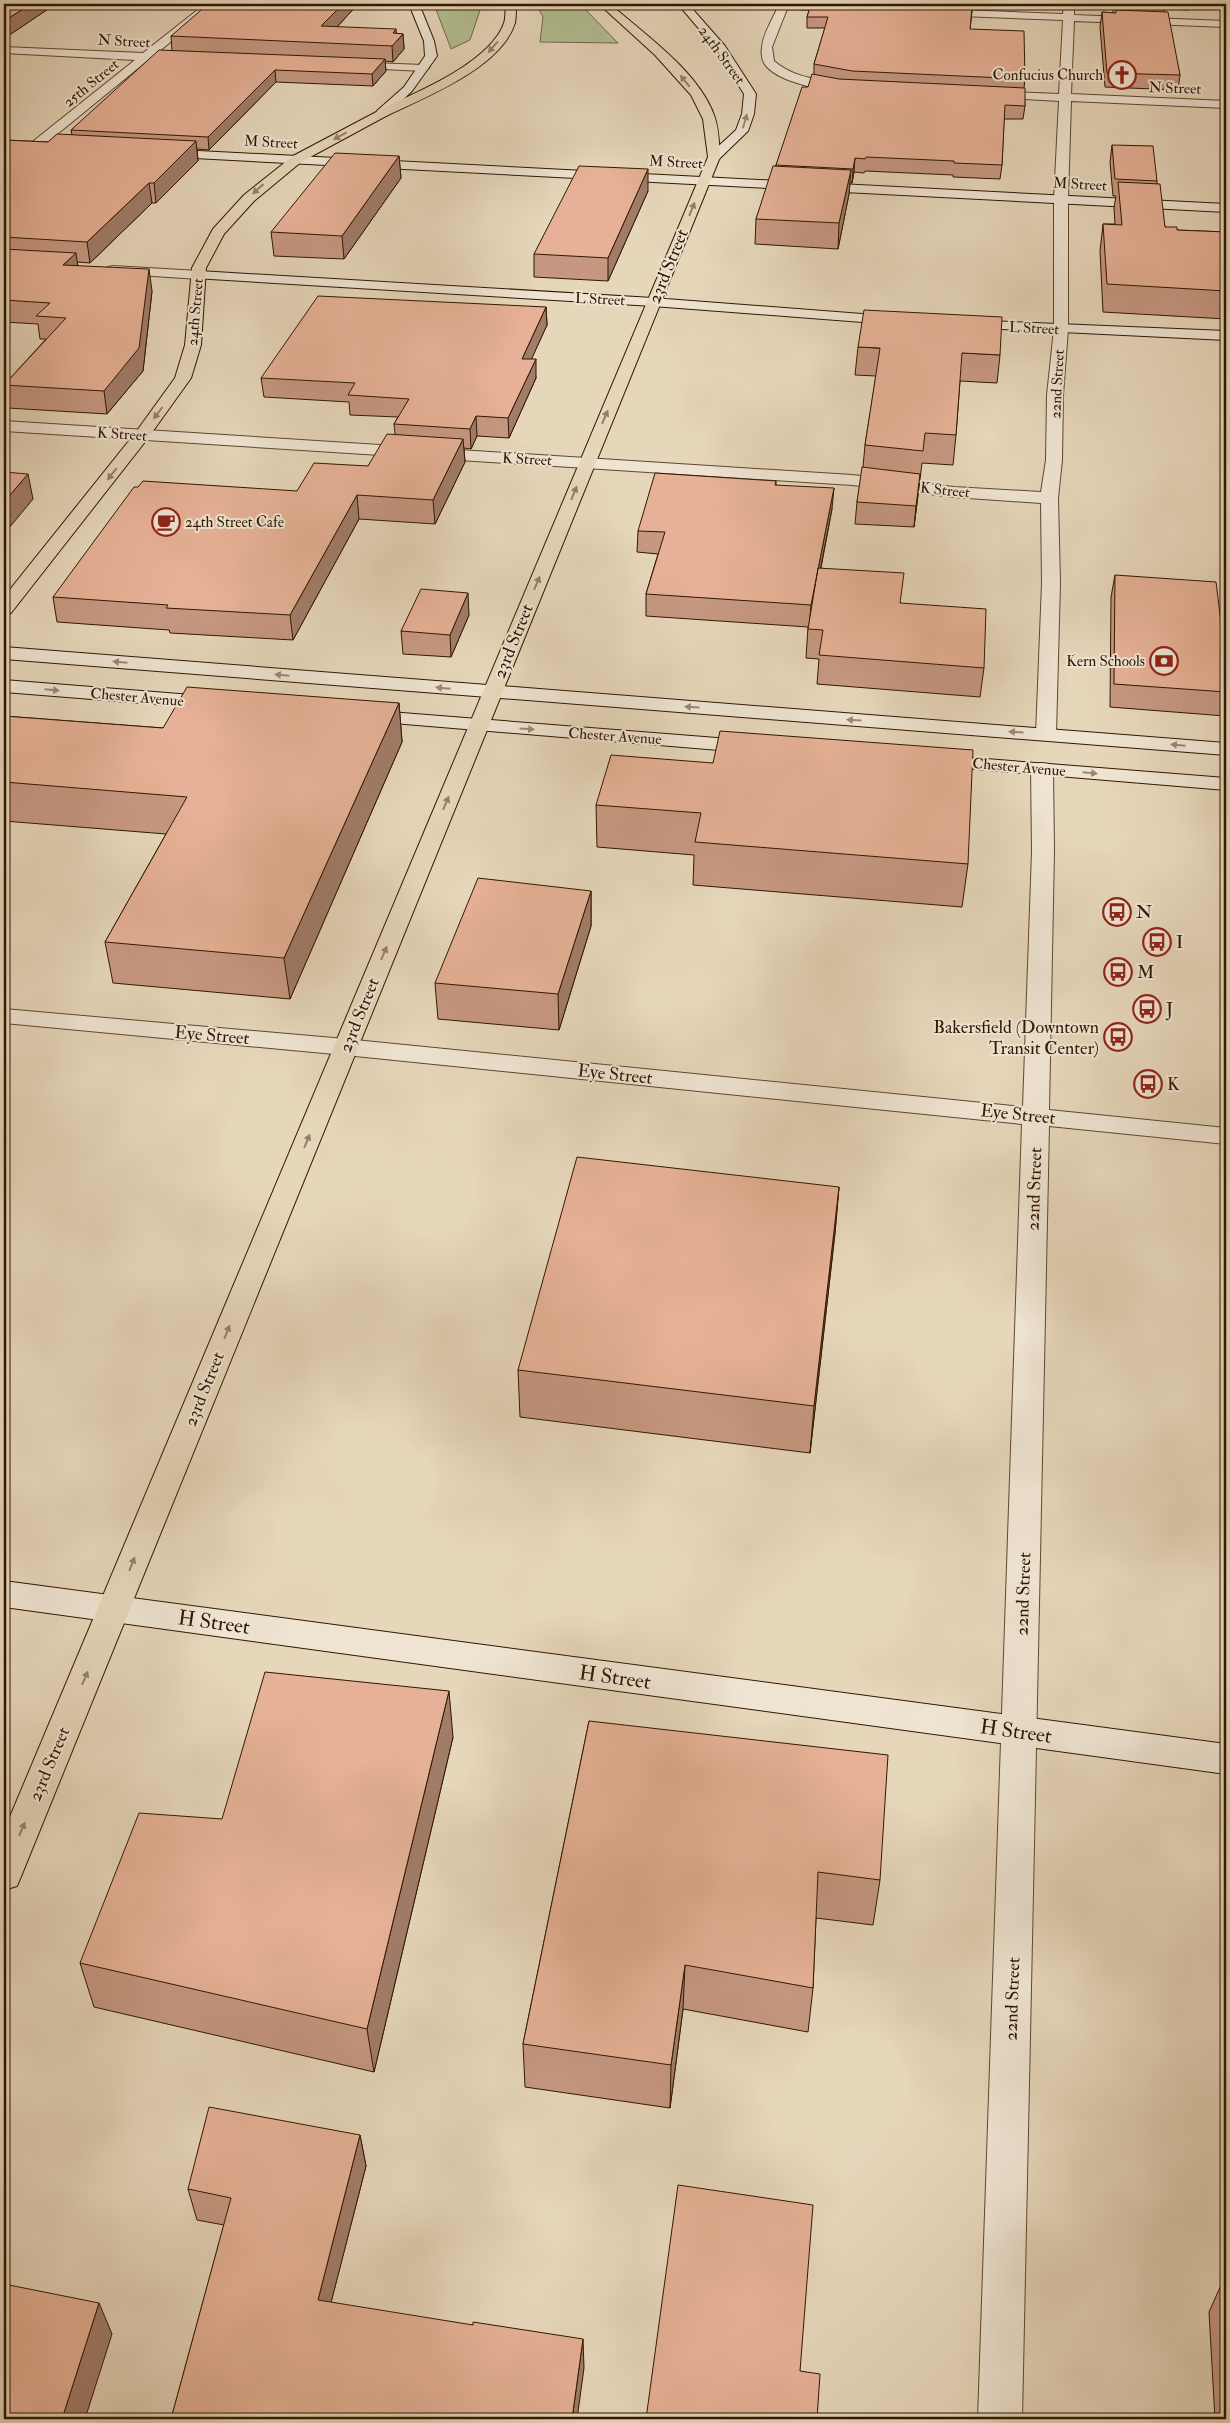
<svg xmlns="http://www.w3.org/2000/svg" width="1230" height="2423" viewBox="0 0 1230 2423" font-family="'IM FELL Double Pica',serif">
	<rect width="100%" height="100%" fill="#e6d6ba"/>
	<filter id="stains"><feTurbulence type="fractalNoise" baseFrequency=".004" numOctaves="4"/><feColorMatrix values="0 0 0 0 .2 0 0 0 0 .09 0 0 0 0 .02 0 0 0 .5 -.17"/></filter>
	<radialGradient id="worn" r=".72"><stop offset=".6" stop-color="#630" stop-opacity="0"/><stop offset="1" stop-color="#630" stop-opacity=".3"/></radialGradient>
	<path fill="#b3be91" stroke="#726a48" d="M434,4H478L480,10L470,40L451,49Z
		M536,4H580L618,43L540,42L543,17Z"/>
	<g fill="none" stroke-linecap="round" stroke-linejoin="round">
		<defs>
			<path id="street" d="M205,4H216L156,54L189,56L193,57V61L148,60L39,149H31L29,146L31,143L135,60L4,53V47L143,53Z
				M734,4L852,6V10L848,11L787,9L772,47L774,61C798,81 822,78 850,85V89C830,94 775,82 764,63C762,60 761,52 762,48C762,36 772,20 777,9L739,7Z
				M1064,4H1074V15L1226,21V27L1074,21L1071,94L1226,101V108L1071,101L1068,199V329L1063,395L1062,460L1058,498L1060,583L1056,734L1053,738L1046,740L1039,738L1036,734L1042,583L1041,503L954,497L852,485L4,431V421L852,475L954,487L1041,492L1046,460L1047,395L1054,329V199L1059,101L987,97L981,94L987,91L1059,94L1063,20L935,15L930,12L935,9L1063,14Z
				M347,62L423,65L429,68L423,71L343,67V63Z
				M113,266L199,271L206,275L199,279L108,273L106,270L108,267Z
				M1042,763L1050,764L1053,769L1054,851L1049,1110L1226,1128V1144L1049,1126L1022,2419H978L1022,1124L345,1055L4,1023V1009L345,1039L1023,1107L1032,851L1031,769L1034,764Z"/>
			<path id="secondary" d="M409,4H419L434,41L437,56L412,91L386,116H378L376,113L378,110L404,87L425,56L424,41Z
				M678,4H688L725,46L756,94L754,114L748,131L718,160H710L708,157L710,154L736,130L742,114L744,94L717,50Z
				M160,149L1226,204V212L156,156L154,153Z
				M199,271L653,298L901,317L908,321L901,325L653,306L194,278L192,275L194,272Z
				M964,320L1226,331V340L959,327L957,324L959,321Z
				M4,647L1226,743V755L4,659Z
				M4,680L217,697L224,699L227,703L224,707L217,709L4,692Z
				M364,710L755,741L762,743L765,747L762,751L755,753L357,720L354,716L357,712Z
				M935,755L1226,778V790L928,765L924,761L928,757Z
				M4,1581L1226,1744V1774L4,1607Z"/>
			<path id="primary" d="M382,109L388,113L386,116L301,162L254,201L224,234L206,268L201,345L191,378L148,438L11,613L4,615V597L136,432L175,378L185,345L192,268L213,229L244,195L293,156Z
				M714,153L720,157L22,1874L17,1886L4,1890V1831L708,157Z"/>
			<path id="highway" d="M506,4H516C516,10 516,18 515,23C501,68 425,97 386,116H378L376,113L378,110C414,94 490,63 504,23C506,18 505,10 506,4Z
				M599,4H610C644,34 698,71 714,115C719,128 719,143 720,157L718,160H710L708,157L703,119L691,95L655,55Z"/>
		</defs>
		<use href="#street" stroke="#5e472e" stroke-width="2"/>
		<use href="#secondary" stroke="#301700" stroke-width="2"/>
		<use href="#primary" stroke="#301700" stroke-width="2"/>
		<use href="#highway" stroke="#301700" stroke-width="2"/>
		<use href="#street" fill="#efe4d2" fill-rule="evenodd"/>
		<use href="#secondary" fill="#efe4d2" fill-rule="evenodd"/>
		<use href="#primary" fill="#e6d6ba" fill-rule="evenodd"/>
		<use href="#highway" fill="#e6d6ba" fill-rule="evenodd"/>
	</g>
	<path fill="#c69881" stroke="#301700" d="M4,4H104L97,9L51,7L5,38H4Z
		M126,4H203L199,6Z
		M358,4L337,27L403,34L404,49L393,62L385,61L386,71L373,86L276,82L209,150L197,149L198,161L156,203H152L90,263L77,262L78,266L152,291L143,371L107,414L8,408L4,385L46,339H40L38,324L4,322V140L48,142L72,135L71,130L172,51L171,36Z
		M811,4H973L970,29L1025,79L1024,88L1025,106L1023,119H1004L1002,165L1000,179L953,177V175L865,171L864,173L854,172L852,183H850L849,194L838,249L755,244L756,219L776,165L808,87L814,74V64L825,28H807V17Z
		M1113,4H1190L1189,10L1165,9L1164,12L1180,75L1178,90L1105,87L1100,27L1102,12L1113,13Z
		M1112,145L1157,181V184L1165,227L1177,230L1226,232V319L1103,312L1100,251L1103,224H1115L1114,208L1116,196H1113L1110,162Z
		M399,156L401,178L344,259L274,256L271,232Z
		M648,191L608,281L534,277V254Z
		M546,307L547,325L531,359L536,378L509,438L477,436L471,449L464,448L465,462L435,524L359,519L293,640L170,633L169,630L57,622L53,597L297,491L368,466L395,434L394,424L398,417L350,415L349,402L264,397L261,378Z
		M858,347L1000,355L997,383L960,381L956,435L953,465L922,463L914,527L855,524L857,502L863,467L865,445L876,376L855,375Z
		M776,481V485L832,509L821,568L901,603L984,668L980,697L817,684L819,659L806,658L808,627L646,616V594L658,554L637,552L638,531Z
		M1115,575L1226,663V711L1225,716L1110,707L1111,597Z
		M469,615L451,657L403,654L401,631Z
		M399,703L402,742L290,999L113,983L105,942L166,834L4,821V716L163,728Z
		M713,763L968,864L962,907L693,885L694,855L597,847L596,805Z
		M591,891V926L559,1030L438,1019L435,983Z
		M839,1187L835,1233L810,1453L520,1417L518,1370Z
		M589,1721L880,1880L873,1925L816,1918L813,1988L808,2032L683,2009L670,2108L525,2087L523,2044Z
		M453,1737L374,2072L94,2007L80,1963Z
		M360,2135L366,2166L331,2302L584,2368L171,2419L224,2225L197,2220L188,2189Z
		M1226,2274V2419H1215L1209,2312Z"/>
	<path fill="#a17c69" stroke="#301700" d="M31,4H50L51,7L5,38L4,21Z
		M96,4H104L97,9Z
		M343,4H358L323,42L321,26Z
		M396,29L397,41L403,34L404,49L393,62L392,46L393,33Z
		M385,59L386,71L373,86L372,74Z
		M275,70L276,82L209,150L208,137Z
		M196,141L198,161L156,203L154,183Z
		M399,156L401,178L344,259L342,236Z
		M855,158L854,172L852,183L853,169Z
		M648,169V191L608,281V258Z
		M851,170L849,194L838,249L839,223Z
		M149,183L152,203L90,263L87,242Z
		M76,253L79,274L63,265Z
		M149,269L152,291L143,371L107,414L104,391Z
		M546,307L547,325L523,378L522,359Z
		M536,359V378L509,438L508,418Z
		M476,416L477,436L471,449L470,429Z
		M463,439L465,462L435,524L433,500Z
		M28,474L33,499L4,534V502Z
		M920,474L918,495L914,527L916,506Z
		M834,488L832,509L809,627L811,605Z
		M357,495L359,519L293,640L290,615Z
		M468,593L469,615L451,657L450,635Z
		M399,703L402,742L290,999L284,958Z
		M591,891V926L559,1030L558,994Z
		M839,1187L835,1233L810,1453L814,1406Z
		M449,1691L453,1737L374,2072L367,2029Z
		M685,1965L683,2009L670,2108L671,2065Z
		M360,2135L366,2166L324,2330L318,2300Z
		M99,2303L112,2334L85,2419H62Z
		M583,2339L584,2368L577,2419H572Z"/>
	<path fill="#e6b196" stroke="#301700" d="M4,4H31L4,21Z
		M208,4H343L321,26L396,29L393,33L403,34L392,46L171,36Z
		M811,4H881L972,7L970,29L1024,31L1025,79L852,71L814,64L828,17H807Z
		M1115,4H1164L1165,7L1115,5Z
		M1116,10L1168,12L1180,75L1107,73L1102,12L1116,13Z
		M159,50L385,59L372,74L275,70L208,137L71,130Z
		M812,74L839,79L1025,88V106L1005,105L1002,165L954,163V161L866,157L865,159L855,158L853,169L776,165L802,87H808Z
		M57,134L196,141L154,183H149L87,242L4,237V140L48,142Z
		M1112,145L1153,146L1157,181L1115,179Z
		M335,153L399,156L342,236L271,232Z
		M579,166L648,169L608,258L534,254Z
		M773,166L851,170L839,223L756,219Z
		M1118,182L1160,184L1165,227H1177V230L1226,232V291L1107,284L1103,224L1122,225Z
		M4,249L76,253L63,265L149,269L139,348L104,391L4,385L66,318L36,316L50,303L4,300Z
		M318,296L546,307L522,359H536L508,418L476,416L470,429L394,424L409,399L348,395L355,383L261,378Z
		M864,310L1002,317L1000,355L962,353L956,435L925,433L923,451L865,445L880,348L858,347Z
		M387,434L463,439L433,500L357,495L290,615L166,608L168,605L53,597L134,487H138L143,481L297,491L314,463L368,466Z
		M862,467L920,474L916,506L857,502Z
		M4,472L28,474L4,502Z
		M655,473L776,481L775,485L834,488L811,605L646,594L665,532L638,531Z
		M818,568L904,573L900,603L986,609L984,668L819,655L823,630L808,629Z
		M1115,575L1216,582L1226,663V692L1114,684Z
		M421,589L468,593L450,635L401,631Z
		M187,687L399,703L284,958L105,942L187,797L4,782V716L163,728Z
		M720,731L973,750L968,864L695,842L701,813L596,805L611,755L713,763Z
		M478,878L591,891L558,994L435,983Z
		M577,1157L839,1187L814,1406L518,1370Z
		M265,1672L449,1691L367,2029L80,1963L139,1813L222,1819Z
		M589,1721L888,1755L880,1880L818,1872L813,1988L685,1965L671,2065L523,2044Z
		M209,2107L360,2135L318,2300L473,2325V2322L583,2339L572,2419H171L231,2198L188,2189Z
		M678,2185L813,2205L800,2371L820,2374L817,2419H646Z
		M4,2284L99,2303L62,2419H4Z"/>
	<defs><path id="oneway-solid" d="M-6-.8H1V-3.2L6.5 0L1 3.2V.8H-6Z" transform="scale(1.25)"/></defs>
	<g fill="#948066">
		<use href="#oneway-solid" transform="translate(493 47) rotate(131)"/>
		<use href="#oneway-solid" transform="translate(685 81) rotate(-130)"/>
		<use href="#oneway-solid" transform="translate(340 136) rotate(151)"/>
		<use href="#oneway-solid" transform="translate(258 189) rotate(138)"/>
		<use href="#oneway-solid" transform="translate(692 209) rotate(-68)"/>
		<use href="#oneway-solid" transform="translate(158 413) rotate(127)"/>
		<use href="#oneway-solid" transform="translate(605 417) rotate(-67)"/>
		<use href="#oneway-solid" transform="translate(112 474) rotate(128)"/>
		<use href="#oneway-solid" transform="translate(574 493) rotate(-68)"/>
		<use href="#oneway-solid" transform="translate(537 583) rotate(-67)"/>
		<use href="#oneway-solid" transform="translate(446 803) rotate(-67)"/>
		<use href="#oneway-solid" transform="translate(384 953) rotate(-67)"/>
		<use href="#oneway-solid" transform="translate(307 1141) rotate(-68)"/>
		<use href="#oneway-solid" transform="translate(227 1332) rotate(-68)"/>
		<use href="#oneway-solid" transform="translate(132 1564) rotate(-68)"/>
		<use href="#oneway-solid" transform="translate(85 1678) rotate(-67)"/>
		<use href="#oneway-solid" transform="translate(22 1829) rotate(-67)"/>
	</g>
	<g fill="#998874">
		<use href="#oneway-solid" transform="translate(745 121) rotate(-74)"/>
		<use href="#oneway-solid" transform="translate(120 662) rotate(-175)"/>
		<use href="#oneway-solid" transform="translate(282 675) rotate(-175)"/>
		<use href="#oneway-solid" transform="translate(443 688) rotate(-175)"/>
		<use href="#oneway-solid" transform="translate(52 690) rotate(5)"/>
		<use href="#oneway-solid" transform="translate(692 707) rotate(-176)"/>
		<use href="#oneway-solid" transform="translate(854 720) rotate(-176)"/>
		<use href="#oneway-solid" transform="translate(527 729) rotate(4)"/>
		<use href="#oneway-solid" transform="translate(1016 732) rotate(-176)"/>
		<use href="#oneway-solid" transform="translate(1178 745) rotate(-175)"/>
		<use href="#oneway-solid" transform="translate(1090 773) rotate(5)"/>
	</g>
	<defs>
		<symbol id="church-ring" viewBox="-11 -11 22 22"><circle r="9.5" fill="#efe4d2" stroke="#8f2418" stroke-width="1.5"/><path d="M-1.2-6h2.4v3.5h3.3v2.4h-3.3V6h-2.4V-.1h-3.3v-2.4h3.3Z" fill="#8f2418"/></symbol>
		<symbol id="cafe-ring" viewBox="-11 -11 22 22"><circle r="9.5" fill="#efe4d2" stroke="#8f2418" stroke-width="1.5"/><path d="M-5.5-4.5H6V0H3Q3 3.5 0 3.5H-2.5Q-5.5 3.5-5.5 0ZM3-3.2v2h1.7v-2ZM-6 4.5H4V6H-6Z" fill="#8f2418"/></symbol>
		<symbol id="bank-ring" viewBox="-11 -11 22 22"><circle r="9.5" fill="#efe4d2" stroke="#8f2418" stroke-width="1.5"/><path d="M-6-4H6V4H-6ZM0-2.3a2.3 2.3 0 1 0 0 4.6a2.3 2.3 0 1 0 0-4.6Z" fill="#8f2418"/></symbol>
		<symbol id="bus-ring" viewBox="-11 -11 22 22"><circle r="9.5" fill="#efe4d2" stroke="#8f2418" stroke-width="1.5"/><path d="M-5-6H5V4H4V6H2V4H-2V6H-4V4H-5ZM-3.5-4V0h7V-4ZM-3.5 1.2v1.5H-2V1.2ZM2 1.2v1.5H3.5V1.2Z" fill="#8f2418"/></symbol>
	</defs>
	<g fill-rule="evenodd">
		<use href="#church-ring" x="1106" y="59" width="32" height="32"/>
		<use href="#cafe-ring" x="150" y="506" width="32" height="32"/>
		<use href="#bank-ring" x="1148" y="645" width="32" height="32"/>
		<use href="#bus-ring" x="1101" y="896" width="32" height="32"/>
		<use href="#bus-ring" x="1141" y="926" width="32" height="32"/>
		<use href="#bus-ring" x="1102" y="956" width="32" height="32"/>
		<use href="#bus-ring" x="1131" y="993" width="32" height="32"/>
		<use href="#bus-ring" x="1102" y="1021" width="32" height="32"/>
		<use href="#bus-ring" x="1132" y="1068" width="32" height="32"/>
	</g>
	<g text-anchor="middle" stroke-width="4" stroke-linejoin="round" paint-order="stroke">
		<g font-size="15" fill="#301700" stroke="#efe4d2">
			<text transform="translate(124 41) rotate(3)" y="5">N Street</text>
			<text transform="translate(722 55) rotate(54)" y="5">24th Street</text>
			<text transform="translate(91 83) rotate(-39)" y="5">25th Street</text>
			<text transform="translate(1175 88) rotate(2)" y="5">N Street</text>
			<text transform="translate(271 142) rotate(3)" y="5">M Street</text>
			<text transform="translate(676 162) rotate(3)" y="5">M Street</text>
			<text transform="translate(1080 184) rotate(3)" y="5">M Street</text>
			<text transform="translate(600 299) rotate(3)" y="5">L Street</text>
			<text transform="translate(195 312) rotate(-85)" y="5">24th Street</text>
			<text transform="translate(1034 328) rotate(3)" y="5">L Street</text>
			<text transform="translate(1057 384) rotate(-87)" y="5">22nd Street</text>
			<text transform="translate(122 434) rotate(4)" y="5">K Street</text>
			<text transform="translate(527 459) rotate(3)" y="5">K Street</text>
			<text transform="translate(945 490) rotate(6)" y="5">K Street</text>
			<text transform="translate(137 697) rotate(5)" y="5">Chester Avenue</text>
			<text transform="translate(615 736) rotate(4)" y="5">Chester Avenue</text>
			<text transform="translate(1019 767) rotate(5)" y="5">Chester Avenue</text>
		</g>
		<g font-size="15" fill="#301700" stroke="#efe4d2" text-anchor="end">
			<text x="1103" y="80">Confucius Church</text>
			<text x="185" y="527" text-anchor="start">24th Street Cafe</text>
			<text x="1145" y="666">Kern Schools</text>
		</g>
		<g font-size="18" fill="#301700" stroke="#efe4d2">
			<text transform="translate(668 266) rotate(-68)" y="6">23rd Street</text>
			<text transform="translate(513 641) rotate(-68)" y="6">23rd Street</text>
			<text transform="translate(359 1015) rotate(-68)" y="6">23rd Street</text>
			<text transform="translate(212 1035) rotate(5)" y="6">Eye Street</text>
			<text transform="translate(615 1074) rotate(6)" y="6">Eye Street</text>
			<text transform="translate(1018 1114) rotate(6)" y="6">Eye Street</text>
			<text transform="translate(1034 1189) rotate(-88)" y="6">22nd Street</text>
			<text transform="translate(204 1389) rotate(-68)" y="6">23rd Street</text>
			<text transform="translate(1023 1594) rotate(-88)" y="6">22nd Street</text>
			<text transform="translate(49 1764) rotate(-67)" y="6">23rd Street</text>
			<text transform="translate(1012 1999) rotate(-88)" y="6">22nd Street</text>
		</g>
		<g font-size="18" fill="#301700" stroke="#efe4d2" text-anchor="start">
			<text x="1136" y="918">N</text>
			<text x="1176" y="948">I</text>
			<text x="1137" y="978">M</text>
			<text x="1166" y="1015">J</text>
			<text x="1099" y="1033" text-anchor="end">Bakersfield (Downtown<tspan x="1099" dy="21">Transit Center)</tspan></text>
			<text x="1167" y="1090">K</text>
		</g>
		<g font-size="21" fill="#301700" stroke="#efe4d2">
			<text transform="translate(214 1622) rotate(8)" y="7">H Street</text>
			<text transform="translate(615 1677) rotate(8)" y="7">H Street</text>
			<text transform="translate(1016 1731) rotate(8)" y="7">H Street</text>
		</g>
	</g>
	<rect width="1230" height="2423" fill="none" stroke="#e6d6ba" stroke-width="20"/>
	<rect x="5" y="5" width="1220" height="2413" fill="none" stroke="#301700" stroke-width="2.5"/>
	<rect x="10" y="10" width="1210" height="2403" fill="none" stroke="#301700"/>
	<rect width="100%" height="100%" filter="url(#stains)"/>
	<rect width="100%" height="100%" fill="url(#worn)"/>
</svg>
